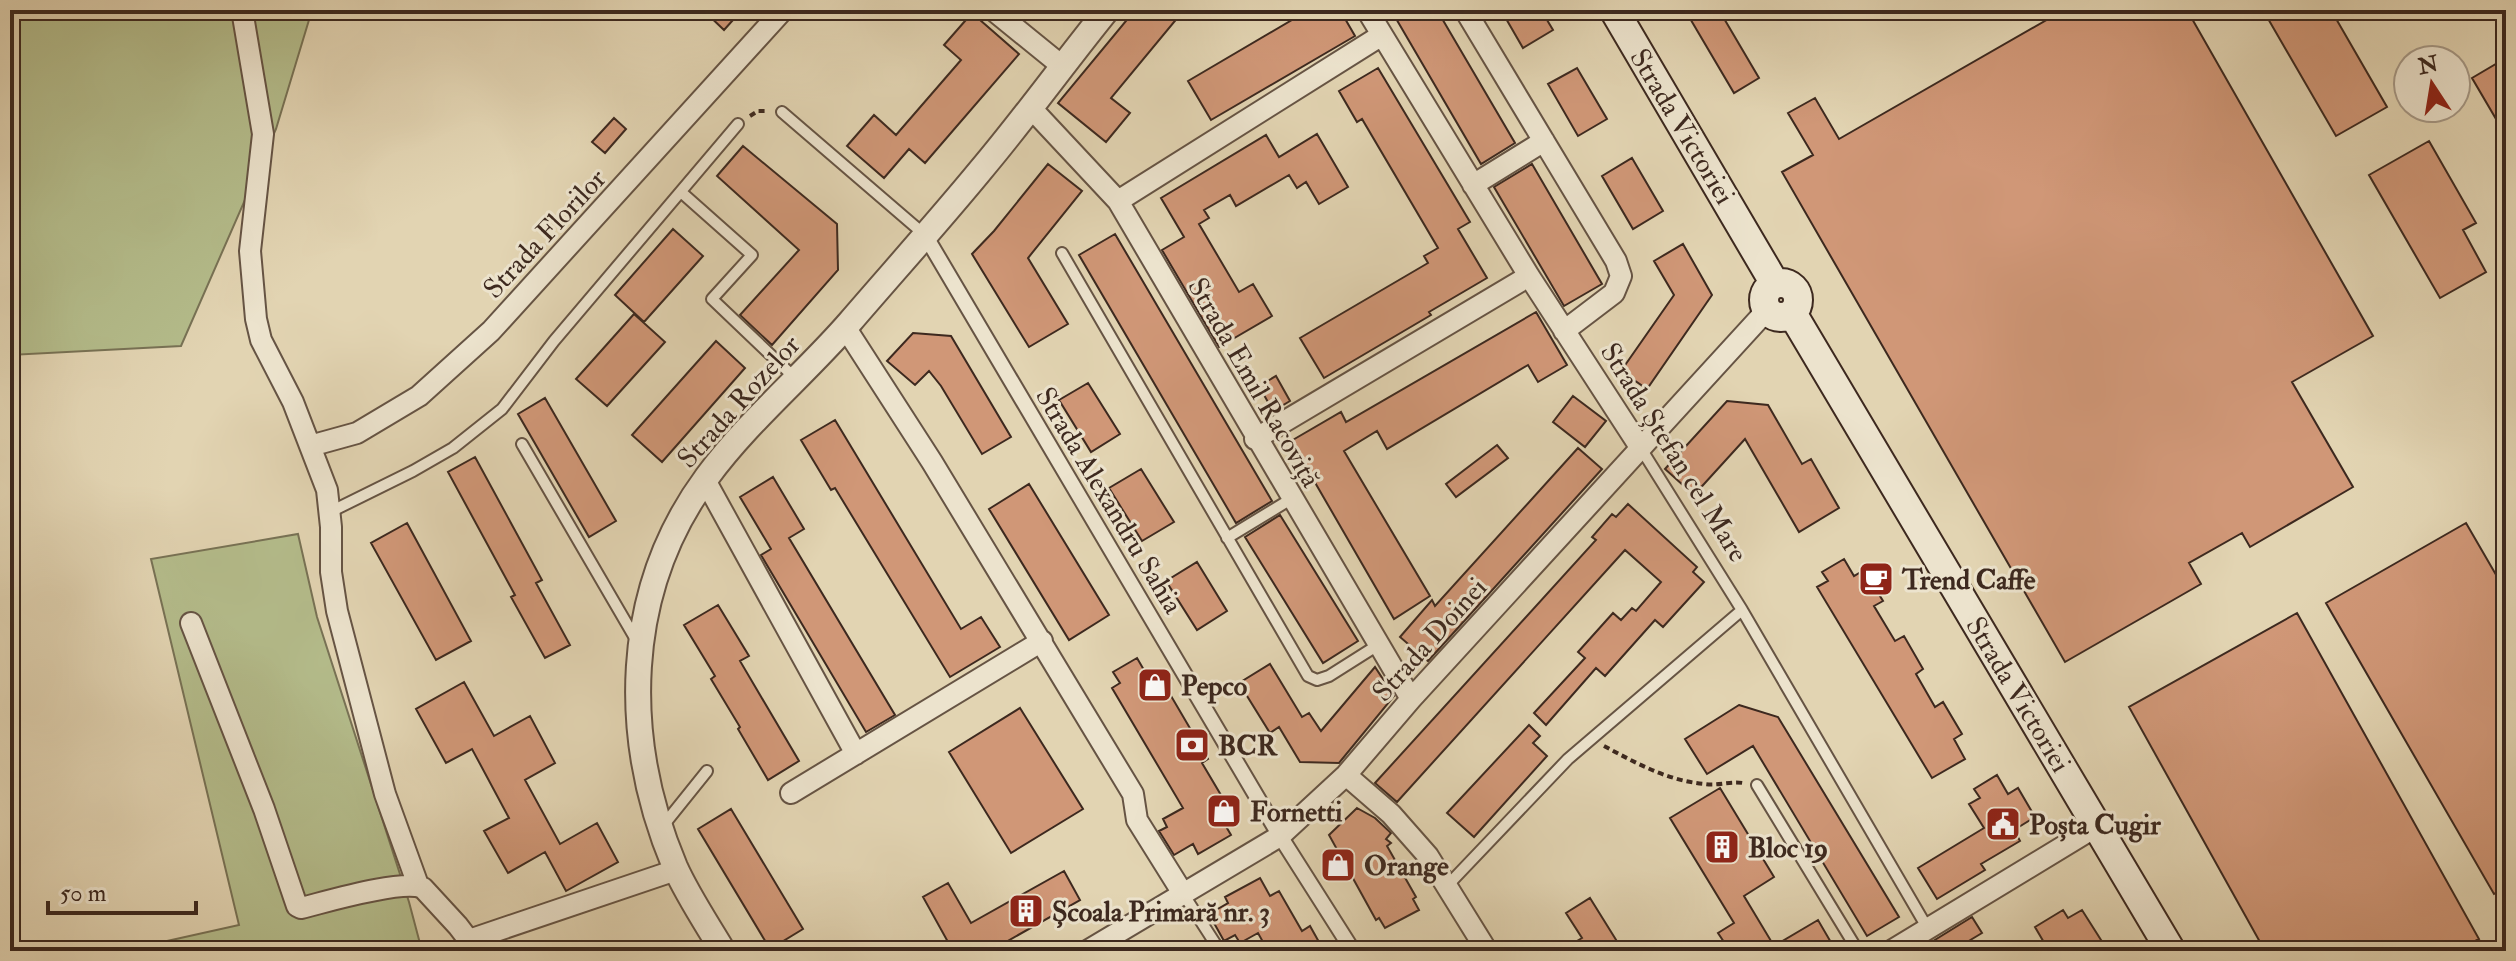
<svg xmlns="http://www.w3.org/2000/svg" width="2516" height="961" viewBox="0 0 2516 961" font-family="'IM FELL Double Pica',serif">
	<rect width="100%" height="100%" fill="#e2d4b2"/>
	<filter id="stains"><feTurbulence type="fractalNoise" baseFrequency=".0025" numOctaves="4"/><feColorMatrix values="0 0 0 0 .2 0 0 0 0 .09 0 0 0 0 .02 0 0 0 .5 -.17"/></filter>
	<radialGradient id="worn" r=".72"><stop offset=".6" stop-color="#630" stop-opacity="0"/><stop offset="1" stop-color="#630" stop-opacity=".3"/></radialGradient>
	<path fill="#b4bc8b" stroke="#787255" stroke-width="2" d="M10,10H312L276,129L181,346L10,355Z
		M298,534L317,617L409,902L422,951H122L239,925L151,559Z"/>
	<path fill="#d09777" stroke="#3d291f" stroke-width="2" d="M703,10H742L724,30Z
		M1135,10H1184L1111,98L1130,113L1106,142L1058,103Z
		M1309,10H1340L1355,36L1211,120L1188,81Z
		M1391,10H1437L1515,143L1481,164Z
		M1501,10H1541L1553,30L1523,48Z
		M1685,10H1719L1759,78L1734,93Z
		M2064,10H2187L2373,336L2292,382L2353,487L2250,547L2242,533L2189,563L2201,584L2065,662L1782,172L1813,155L1788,113L1815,98L1839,139Z
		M2263,10H2331L2387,107L2336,136Z
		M972,13L1019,54L925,163L909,149L884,178L847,146L874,115L896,135L961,60L944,45Z
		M2506,58V136L2472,78Z
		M1378,68L1470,222L1458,229L1487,278L1429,312L1431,315L1324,378L1300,338L1428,263L1424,256L1438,248L1362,119L1357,122L1339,91Z
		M1577,68L1607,119L1578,136L1548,84Z
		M614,118L626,129L605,153L592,142Z
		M1317,134L1348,187L1319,204L1306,182L1297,188L1289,175L1236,206L1230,195L1204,210L1209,218L1199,224L1239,292L1253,284L1272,316L1219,347L1162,250L1184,237L1161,198L1266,135L1279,157Z
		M2429,141L2476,223L2463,230L2486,272L2440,298L2369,175Z
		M743,146L837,224L838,270L772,345L740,315L799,250L717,176Z
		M1632,158L1663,211L1633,229L1602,176Z
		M1048,164L1082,191L1028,258L1068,324L1029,347L972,254L994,231Z
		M1532,164L1602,284L1564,306L1494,187Z
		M673,229L703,256L644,322L615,295Z
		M1115,234L1272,501L1236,523L1079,255Z
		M1683,244L1712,295L1647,389L1621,371L1674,295L1654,261Z
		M1536,312L1567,365L1538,382L1528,365L1387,449L1377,431L1344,451L1430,596L1394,619L1291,441L1341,412L1346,422Z
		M634,314L665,342L607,406L576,379Z
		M913,333L951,336L1011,437L982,454L941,386L929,371L915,385L887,361Z
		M716,341L745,368L662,462L632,435Z
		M1276,376L1290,401L1273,411L1259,386Z
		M1088,383L1120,434L1091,452L1059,400Z
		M1573,396L1606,421L1585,447L1553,422Z
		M545,398L616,521L589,537L518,414Z
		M1727,401L1768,405L1802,464L1811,459L1839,508L1799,532L1745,439L1694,495L1665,469Z
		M835,420L961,629L981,617L1000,647L950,677L835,488L831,490L801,440Z
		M1497,445L1508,458L1456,497L1446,484Z
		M1578,448L1602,469L1428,661L1400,637L1432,600L1435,606Z
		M475,457L542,580L536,583L570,645L545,658L511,597L515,595L448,472Z
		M1141,469L1174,522L1142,541L1109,488Z
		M773,477L804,529L789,538L895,715L866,732L761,555L771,549L740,497Z
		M1029,484L1109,615L1069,640L989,509Z
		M1628,504L1697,567L1693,572L1704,582L1663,627L1655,620L1605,676L1596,668L1546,725L1534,713L1585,658L1578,652L1613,613L1621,620L1632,608L1636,611L1661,582L1625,550L1397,802L1375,783L1596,540L1592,537L1612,514L1616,517Z
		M1280,515L1358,641L1323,663L1245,537Z
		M407,523L471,641L436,660L371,543Z
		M2466,523L2506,592V887L2494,894L2326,603Z
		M1844,559L1854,576L1864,570L1883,601L1874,606L1895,641L1904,636L1923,669L1916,674L1935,707L1943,702L1962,734L1954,739L1965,759L1932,778L1817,587L1828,581L1822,572Z
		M1197,562L1227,611L1197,630L1166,581Z
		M718,605L749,656L740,661L799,761L768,780L738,729L740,727L711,679L715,676L684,625Z
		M2297,613L2479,939L2456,951H2265L2129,707Z
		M1137,658L1148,677L1157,672L1208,759L1202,763L1231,812L1221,818L1231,835L1198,854L1193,844L1174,855L1159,831L1167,827L1163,819L1183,808L1112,688L1120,683L1113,672Z
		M1270,664L1302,717L1309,713L1321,731L1375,667L1394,696L1339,763L1300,762L1279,727L1270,733L1239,683Z
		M464,682L494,736L530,716L555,763L525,780L560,844L597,823L618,862L566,891L545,852L508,873L484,831L509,818L472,749L446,763L416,709Z
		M1739,705L1778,717L1899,917L1867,936L1753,746L1707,774L1685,739Z
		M1020,708L1083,809L1011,853L949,752Z
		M1529,725L1540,736L1533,743L1547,756L1474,837L1447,813Z
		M1997,775L2008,794L2018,788L2035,817L2014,830L2020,841L1981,864L1985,870L1937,899L1918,868L1984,828L1969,804L1980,798L1974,789Z
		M1720,788L1774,877L1744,896L1774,946L1818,920L1836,951H1730L1718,933L1734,923L1670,818Z
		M1357,808L1375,818L1391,833L1386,839L1391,843L1387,846L1416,897L1413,899L1419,910L1385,928L1379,918L1376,920L1329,835Z
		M731,809L803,929L770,949L698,829Z
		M1064,871L1080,900L990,951H953L923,897L948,883L971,923Z
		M1260,878L1270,896L1279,891L1302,931L1310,926L1324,951H1268L1258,933L1240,943L1235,935L1224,941L1209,914L1228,903L1225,897Z
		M1590,898L1623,951H1560L1582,938L1566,913Z
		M2063,910L2068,918L2082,910L2108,951H2076L2071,943L2059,951H2049L2035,927Z
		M1972,917L1982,933L1952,951H1917Z"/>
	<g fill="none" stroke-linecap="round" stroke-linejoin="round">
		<defs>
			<path id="service" d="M782,112L925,235
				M681,192L752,255L712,299L795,378
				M1062,253L1308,676L1317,680L1329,676L1378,645
				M522,444L638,643
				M1640,447L1742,610L1928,929
				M330,512L413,471L453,448L502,409L554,341L738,124
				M1227,538L1291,499
				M1757,785L1858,951
				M662,827L707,771
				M1447,886L1568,759L1742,610
				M1182,892L1220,951"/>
			<path id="pedestrian" d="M925,235L1280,836L1353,951"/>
			<path id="minor" d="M242,10L263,134L250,251L256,319L261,340L293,402L327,490L331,527V572L337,611L385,794L418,885
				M993,10L1062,66
				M1367,10L1529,276L1640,447
				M1465,10L1616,261L1621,276L1614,293L1564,331
				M1031,108L1118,201L1411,699
				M1473,185L1544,141
				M1118,201L1382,35
				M845,327L932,462L1133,794L1137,820L1182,892
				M1255,439L1529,276
				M310,446L357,433L419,396L491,331L783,10
				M705,480L856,754
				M191,623L264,809L297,906L301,908C326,902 402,879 423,888L458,926L477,951
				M1346,775L1391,814L1428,856L1487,951
				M791,793L1042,641
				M469,940L676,870
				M1087,951L1280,836L1346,775L1411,699L1767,310
				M1891,951L2097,826"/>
			<path id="tertiary" d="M723,951C707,924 688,896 675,867C621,739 622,592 707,477C748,421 804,375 850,322C893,272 938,222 980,171C1024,119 1064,63 1107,10"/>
			<path id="secondary" d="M1614,10L1775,284
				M1764 300a17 17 0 1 1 34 0a17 17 0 1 1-34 0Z
				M1792,313L2171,951"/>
		</defs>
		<use href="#service" stroke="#665444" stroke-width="14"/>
		<use href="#pedestrian" stroke="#665444" stroke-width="18"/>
		<use href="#minor" stroke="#665444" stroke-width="24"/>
		<use href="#tertiary" stroke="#665444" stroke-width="28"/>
		<use href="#secondary" stroke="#3d291f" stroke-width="32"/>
		<path stroke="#3d291f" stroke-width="4" stroke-dasharray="6 4" stroke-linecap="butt" d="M750,116L758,111H768
			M1604,746C1636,763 1668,781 1705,784C1718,786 1729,781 1743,783"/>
		<use href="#service" stroke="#ece3cd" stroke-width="10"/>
		<use href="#pedestrian" stroke="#ece3cd" stroke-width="14"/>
		<use href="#minor" stroke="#ece3cd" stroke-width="20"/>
		<use href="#tertiary" stroke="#ece3cd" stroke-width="24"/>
		<use href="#secondary" stroke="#ece3cd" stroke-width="28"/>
	</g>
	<defs>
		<symbol id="cafe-square" viewBox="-11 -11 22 22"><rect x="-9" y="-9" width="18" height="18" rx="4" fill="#8f2418" stroke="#ece3cd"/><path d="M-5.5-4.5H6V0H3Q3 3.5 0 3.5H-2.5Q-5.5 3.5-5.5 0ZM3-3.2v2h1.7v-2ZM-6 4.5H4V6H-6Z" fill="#fff"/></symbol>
		<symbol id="shop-square" viewBox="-11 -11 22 22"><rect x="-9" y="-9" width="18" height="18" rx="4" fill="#8f2418" stroke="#ece3cd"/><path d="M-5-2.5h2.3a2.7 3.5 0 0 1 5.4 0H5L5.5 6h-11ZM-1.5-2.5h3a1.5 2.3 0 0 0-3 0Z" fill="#fff"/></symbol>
		<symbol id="bank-square" viewBox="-11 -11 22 22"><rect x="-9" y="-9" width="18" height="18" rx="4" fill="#8f2418" stroke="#ece3cd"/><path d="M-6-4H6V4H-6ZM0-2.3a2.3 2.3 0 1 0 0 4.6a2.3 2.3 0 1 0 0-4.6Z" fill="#fff"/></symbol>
		<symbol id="civic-square" viewBox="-11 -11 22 22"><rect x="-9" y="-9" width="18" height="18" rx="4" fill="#8f2418" stroke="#ece3cd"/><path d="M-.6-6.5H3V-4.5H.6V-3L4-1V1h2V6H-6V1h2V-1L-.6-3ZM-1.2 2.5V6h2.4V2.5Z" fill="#fff"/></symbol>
		<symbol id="building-square" viewBox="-11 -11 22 22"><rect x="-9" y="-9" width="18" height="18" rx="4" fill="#8f2418" stroke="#ece3cd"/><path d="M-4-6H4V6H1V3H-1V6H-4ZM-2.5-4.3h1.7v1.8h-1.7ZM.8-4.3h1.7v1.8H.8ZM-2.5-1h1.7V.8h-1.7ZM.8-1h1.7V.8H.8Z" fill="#fff"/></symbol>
	</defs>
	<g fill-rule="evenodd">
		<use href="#cafe-square" x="1856" y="559" width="40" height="40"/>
		<use href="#shop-square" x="1135" y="665" width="40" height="40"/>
		<use href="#bank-square" x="1172" y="725" width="40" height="40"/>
		<use href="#shop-square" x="1204" y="791" width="40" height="40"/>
		<use href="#civic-square" x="1983" y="804" width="40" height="40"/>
		<use href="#building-square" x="1702" y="827" width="40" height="40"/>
		<use href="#shop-square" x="1318" y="845" width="40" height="40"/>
		<use href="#building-square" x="1006" y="891" width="40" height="40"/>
	</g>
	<g text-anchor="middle" stroke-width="6" stroke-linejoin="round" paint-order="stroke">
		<g font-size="28" fill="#3d291f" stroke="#ece3cd">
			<text transform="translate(1683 126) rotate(59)" y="10">Strada Victoriei</text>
			<text transform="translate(544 233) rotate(-47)" y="10">Strada Florilor</text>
			<text transform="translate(1255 382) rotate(60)" y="10">Strada Emil Racoviță</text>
			<text transform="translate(738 401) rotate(-48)" y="10">Strada Rozelor</text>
			<text transform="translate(1675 452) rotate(58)" y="10">Strada Ștefan cel Mare</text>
			<text transform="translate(1110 500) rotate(59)" y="10">Strada Alexandru Sahia</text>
			<text transform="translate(1429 639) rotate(-48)" y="10">Strada Doinei</text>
			<text transform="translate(2019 694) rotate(59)" y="10">Strada Victoriei</text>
		</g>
		<g font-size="28" font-weight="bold" fill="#3d291f" stroke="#ece3cd" text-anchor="start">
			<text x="1902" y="589">Trend Caffe</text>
			<text x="1181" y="695">Pepco</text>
			<text x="1218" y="755">BCR</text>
			<text x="1250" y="821">Fornetti</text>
			<text x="2029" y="834">Poșta Cugir</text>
			<text x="1748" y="857">Bloc 19</text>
			<text x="1364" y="875">Orange</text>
			<text x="1052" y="921">Școala Primară nr. 3</text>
		</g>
	</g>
	<rect width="2516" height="961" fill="none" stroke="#e2d4b2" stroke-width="40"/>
	<rect x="12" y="12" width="2492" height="937" fill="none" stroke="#3d291f" stroke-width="4"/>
	<rect x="20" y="20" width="2476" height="921" fill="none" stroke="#3d291f" stroke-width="2"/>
	<g transform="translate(2432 84) rotate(348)"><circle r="38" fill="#ece3cd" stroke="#a69987" stroke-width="2"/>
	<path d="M0-6L14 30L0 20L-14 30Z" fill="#8f2418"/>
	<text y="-12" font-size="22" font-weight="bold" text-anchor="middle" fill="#3d291f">N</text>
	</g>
	<path d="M48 901v12h148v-12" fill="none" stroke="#3d291f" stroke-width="4"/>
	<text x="60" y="901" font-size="24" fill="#3d291f" stroke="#ece3cd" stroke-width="6" paint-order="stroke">50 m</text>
	<rect width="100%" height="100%" filter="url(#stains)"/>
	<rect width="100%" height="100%" fill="url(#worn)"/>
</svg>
